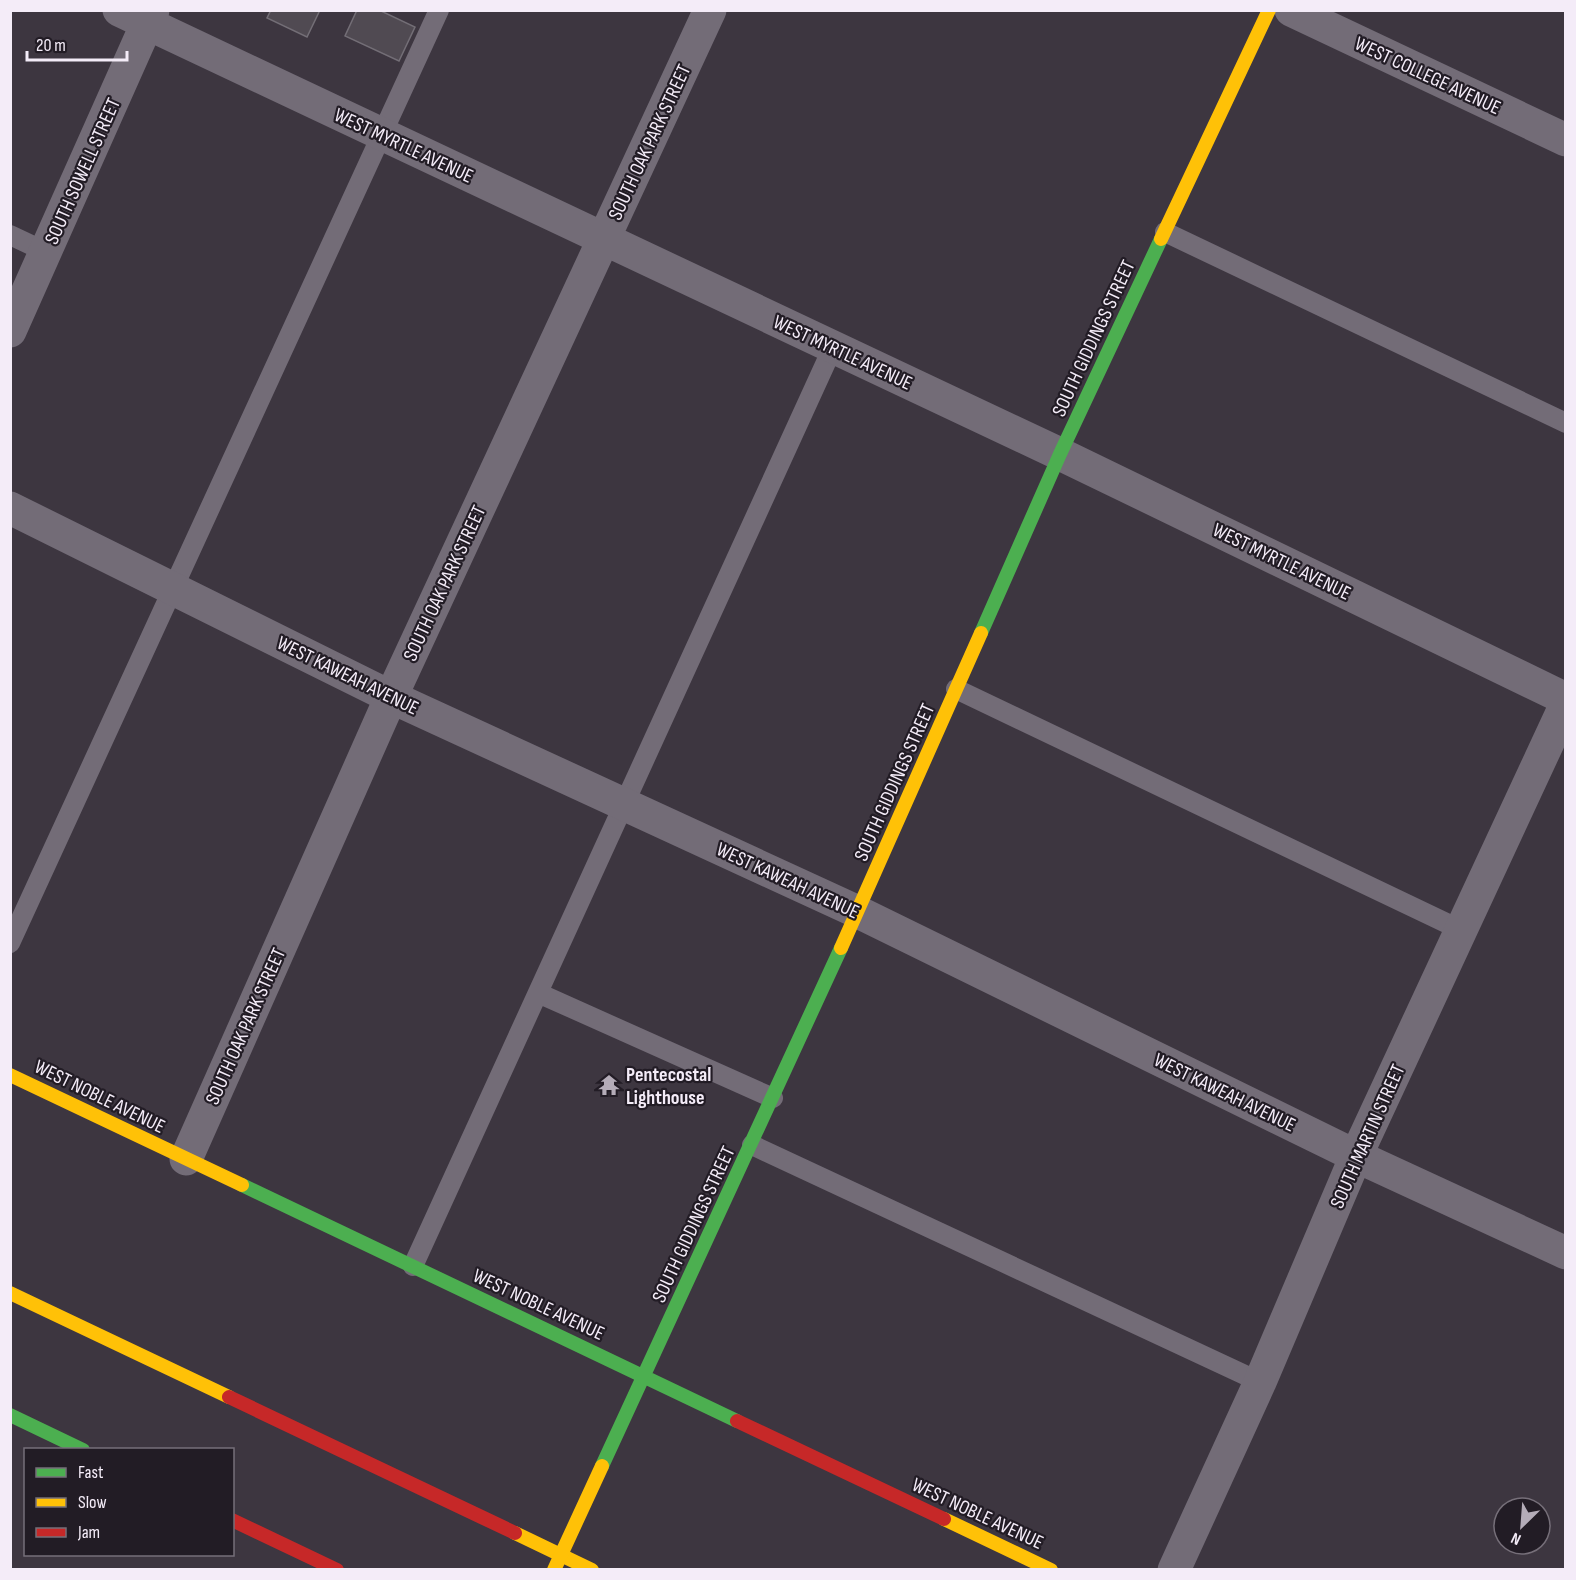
<svg xmlns="http://www.w3.org/2000/svg" width="1576" height="1580" viewBox="0 0 1576 1580" font-family="'Sofia Sans Condensed',sans-serif">
	<rect width="100%" height="100%" fill="#3d3640"/>
	<path fill="#504a52" stroke="#736e76" stroke-width="1.5" d="M271,10H320L307,37L267,18Z
		M357,10H379L415,27L399,61L345,36Z"/>
	<g fill="none" stroke-linecap="round" stroke-linejoin="round">
		<path stroke="#736c77" stroke-width="20" d="M1165,232L1566,423
			M10,235L46,252
			M956,689L1461,930
			M10,943L439,10
			M538,993L773,1098
			M752,1145L1260,1382
			M413,1266L833,347"/>
		<path stroke="#736c77" stroke-width="33" d="M119,10L1060,454L1566,699
			M1291,10L1566,140
			M10,331L153,10
			M10,508L391,697L858,912L1356,1156L1566,1253
			M186,1159L391,697L710,10
			M1174,1570L1260,1382L1356,1156L1566,704"/>
		<path stroke="#4caf50" stroke-width="14" d="M981,633L1060,454L1161,239
			M242,1185L737,1421
			M10,1415L83,1450
			M602,1466L841,948"/>
		<path stroke="#ffc107" stroke-width="14" d="M1161,239L1269,10
			M841,948L981,633
			M10,1075L242,1185
			M10,1293L229,1397
			M944,1519L1051,1570
			M515,1533L592,1570"/>
		<path stroke="#c62828" stroke-width="14" d="M229,1397L515,1533
			M737,1421L944,1519
			M232,1520L337,1570"/>
		<path stroke="#ffc107" stroke-width="14" d="M554,1570L602,1466"/>
	</g>
	<defs>
		<symbol id="temple-bare" viewBox="-9 -9 18 18"><path d="M0-6L5-2H3V0L6.5 2.5H4V6H1.5V3h-3V6H-4V2.5H-6.5L-3 0V-2H-5Z" fill="#b4acb8" stroke="#221c25" stroke-width="2.5" paint-order="stroke"/></symbol>
	</defs>
	<g fill-rule="evenodd">
		<use href="#temple-bare" x="594" y="1070" width="30" height="30"/>
	</g>
	<g text-anchor="middle" stroke-width="4.5" stroke-linejoin="round" paint-order="stroke">
		<g font-size="20" fill="#f4ecf8" stroke="#221c25">
			<text transform="translate(1428 75) rotate(25)" y="7">WEST COLLEGE AVENUE</text>
			<text transform="translate(649 142) rotate(-65)" y="7">SOUTH OAK PARK STREET</text>
			<text transform="translate(404 145) rotate(25)" y="7">WEST MYRTLE AVENUE</text>
			<text transform="translate(82 171) rotate(-66)" y="7">SOUTH SOWELL STREET</text>
			<text transform="translate(1093 338) rotate(-65)" y="7">SOUTH GIDDINGS STREET</text>
			<text transform="translate(843 352) rotate(25)" y="7">WEST MYRTLE AVENUE</text>
			<text transform="translate(1282 561) rotate(26)" y="7">WEST MYRTLE AVENUE</text>
			<text transform="translate(444 583) rotate(-65)" y="7">SOUTH OAK PARK STREET</text>
			<text transform="translate(348 675) rotate(26)" y="7">WEST KAWEAH AVENUE</text>
			<text transform="translate(894 782) rotate(-66)" y="7">SOUTH GIDDINGS STREET</text>
			<text transform="translate(788 880) rotate(25)" y="7">WEST KAWEAH AVENUE</text>
			<text transform="translate(245 1026) rotate(-66)" y="7">SOUTH OAK PARK STREET</text>
			<text transform="translate(1225 1092) rotate(26)" y="7">WEST KAWEAH AVENUE</text>
			<text transform="translate(100 1096) rotate(26)" y="7">WEST NOBLE AVENUE</text>
			<text transform="translate(1367 1136) rotate(-66)" y="7">SOUTH MARTIN STREET</text>
			<text transform="translate(693 1224) rotate(-65)" y="7">SOUTH GIDDINGS STREET</text>
			<text transform="translate(539 1304) rotate(25)" y="7">WEST NOBLE AVENUE</text>
			<text transform="translate(978 1513) rotate(25)" y="7">WEST NOBLE AVENUE</text>
		</g>
		<g font-size="20" font-weight="bold" fill="#f4ecf8" stroke="#221c25" text-anchor="start">
			<text x="626" y="1081">Pentecostal<tspan x="626" dy="23">Lighthouse</tspan></text>
		</g>
	</g>
	<rect width="1576" height="1580" fill="none" stroke="#f4ecf8" stroke-width="24"/>
	<rect x="24" y="1448" width="210" height="108" fill="#221c25" stroke="#766f79" stroke-width="1.5"/>
	<rect x="36" y="1468" width="30" height="9" fill="#4caf50" stroke="#766f79" stroke-width="1.5"/>
	<text x="78" y="1478" font-size="18" fill="#f4ecf8">Fast</text>
	<rect x="36" y="1498" width="30" height="9" fill="#ffc107" stroke="#766f79" stroke-width="1.5"/>
	<text x="78" y="1508" font-size="18" fill="#f4ecf8">Slow</text>
	<rect x="36" y="1528" width="30" height="9" fill="#c62828" stroke="#766f79" stroke-width="1.5"/>
	<text x="78" y="1538" font-size="18" fill="#f4ecf8">Jam</text>
	<g transform="translate(1522 1526) rotate(205)"><circle r="28" fill="#221c25" stroke="#766f79" stroke-width="1.5"/>
	<path d="M0-4.5L10 22L0 15L-10 22Z" fill="#b4acb8"/>
	<text y="-9" font-size="16" font-weight="bold" text-anchor="middle" fill="#f4ecf8">N</text>
	</g>
	<path d="M27 51v9h100v-9" fill="none" stroke="#f4ecf8" stroke-width="3"/>
	<text x="36" y="51" font-size="18" fill="#f4ecf8" stroke="#221c25" stroke-width="4.5" paint-order="stroke">20 m</text>
</svg>
